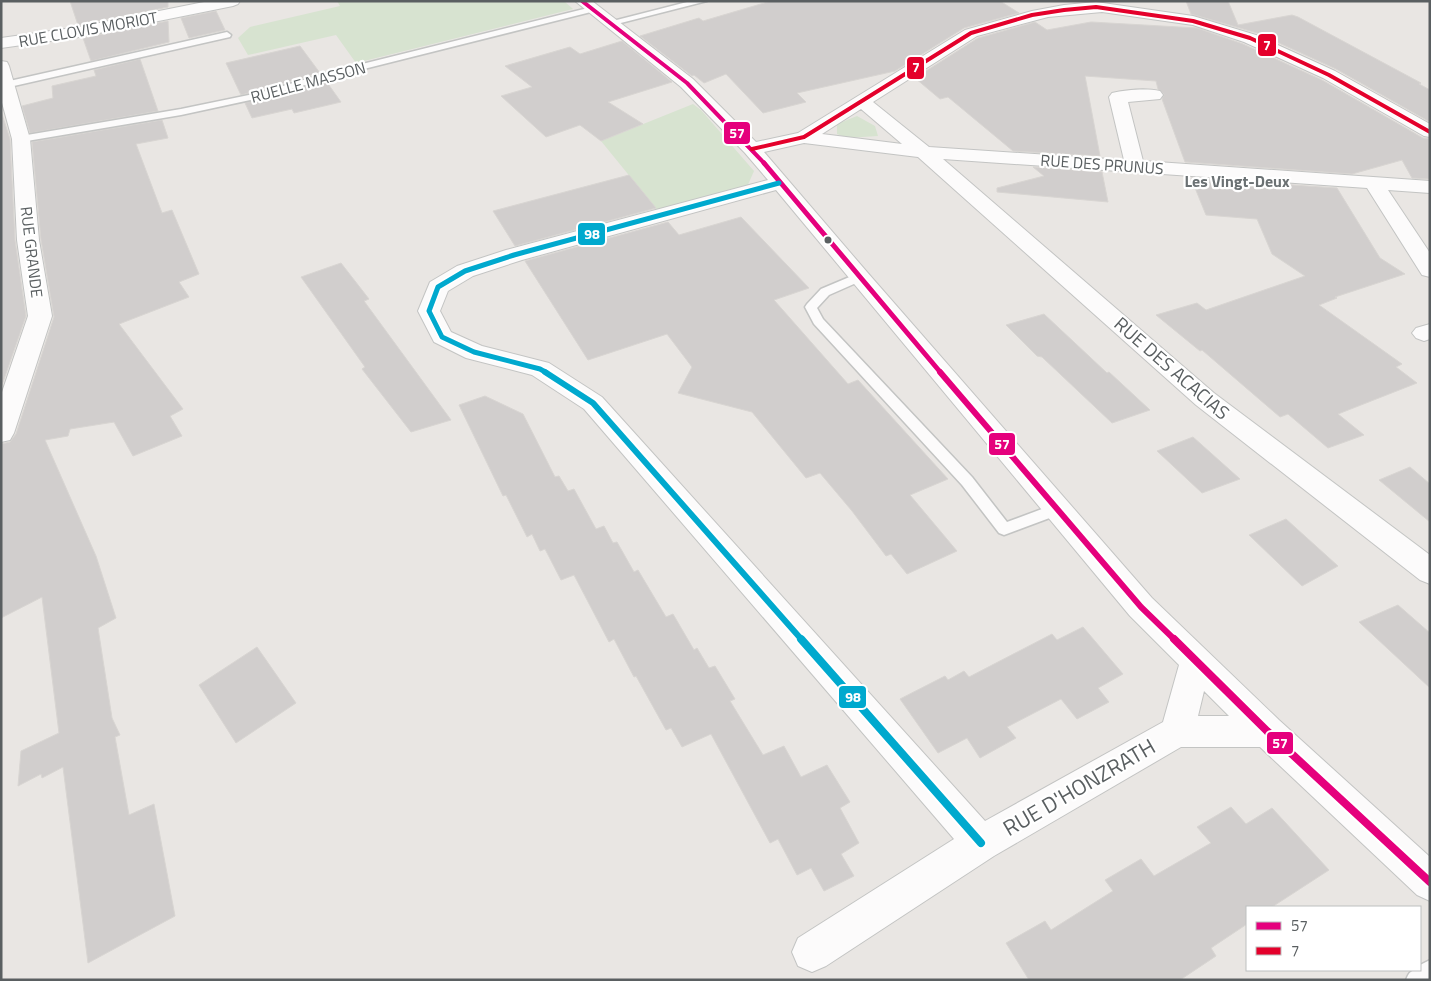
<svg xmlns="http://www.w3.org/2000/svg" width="1431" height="981" viewBox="0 0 1431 981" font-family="'Titillium Web',sans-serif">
	<rect width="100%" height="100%" fill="#e9e6e3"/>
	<path fill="#d7e3d0" d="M337,1H564L573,9L356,63L336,35L248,55L238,38L250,27L340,6Z
		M693,104L701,110L754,171L747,187L658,211L601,141Z
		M857,116L875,126L878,136L847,138L837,134V124Z"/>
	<path fill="#d1cecd" stroke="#d8d5d2" d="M70,1H168V7L78,25Z
		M771,1H1000L1019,13L964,28L895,71L797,93L806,102L763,113L726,74L704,83L694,75L692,76L640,36L699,18L703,21Z
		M1186,1H1228L1238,25L1292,15L1298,17L1421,83L1419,84L1430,90V122L1336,69L1257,33L1191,14Z
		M216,11L225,30L189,38L181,18Z
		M168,21L169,42L91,61L83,38Z
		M1035,22L1047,30L1091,22L1197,28L1243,44L1322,80L1423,138L1430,139V179L1412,178L1402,160L1352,174L1185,162L1162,99L1164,94L1158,89L1156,81L1085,76L1100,156L1013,151L948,97L940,99L915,78L978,38Z
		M622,41L672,82L608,102L643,124L601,141L580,125L546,137L501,96L532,87L505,66L570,47L580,54Z
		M300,46L320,73L241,95L226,63Z
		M140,59L158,111L30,133L22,106L53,98L52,86L96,76L94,70Z
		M326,81L341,102L294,113L292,109L252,118L245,103Z
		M1,111L10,139L15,240L26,316L1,388Z
		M162,120L168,138L136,144L162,213L172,210L199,274L179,282L189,297L119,324L183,409L170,416L182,436L133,456L114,422L70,429L68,436L45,440L96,556L116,618L98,628L112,718L120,735L115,737L129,815L154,804L175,916L88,963L63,767L42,778L41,774L18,786L21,751L59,733L42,597L1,618V444L10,442L16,434L54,317L41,240L32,142Z
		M1033,167L1102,172L1108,202L997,192V188L1044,176Z
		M629,175L656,208L515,246L493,211Z
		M1191,178L1337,188L1380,258L1405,274L1335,297L1337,298L1319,305L1402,364L1396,367L1417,383L1338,414L1364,435L1328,448L1288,414L1280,417L1202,350L1200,351L1156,315L1197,303L1206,310L1305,276L1272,254L1257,219L1206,215Z
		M741,217L809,288L774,300L848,384L858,380L948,479L910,495L957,551L907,574L891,554L886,556L852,511L820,473L806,478L752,412L678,393L692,367L667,334L588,360L525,261L668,222L679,235Z
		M341,263L369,299L364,301L451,420L411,432L362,369L365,367L301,277Z
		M1044,314L1107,373L1109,372L1150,410L1112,423L1042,357L1037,356L1006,325Z
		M485,396L523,414L555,477L559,476L568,491L574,489L596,529L604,526L613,543L617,542L634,572L638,570L666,617L673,614L694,650L697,648L709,668L715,666L735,699L730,701L763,755L784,746L801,777L827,765L850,802L840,808L859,843L841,854L854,876L824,891L811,868L797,875L778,839L770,843L711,734L682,747L671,728L666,730L636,676L634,677L614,639L609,642L574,575L561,580L545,549L540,551L532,534L527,537L506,495L503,496L459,405Z
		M1193,437L1240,479L1202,493L1157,451Z
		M1410,467L1430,484V522L1379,480Z
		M1286,519L1338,566L1302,586L1249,535Z
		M1398,605L1430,633V688L1359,622Z
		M1083,627L1123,674L1098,688L1109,702L1077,719L1061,699L1007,727L1016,738L980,758L967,738L938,753L900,699L945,676L948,680L964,671L969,677L1052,634L1057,640Z
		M257,647L296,703L236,743L199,685Z
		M1231,807L1246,824L1272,808L1329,870L1272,907H1247V924L1211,948L1216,956L1180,980H1029L1006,943L1045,921L1051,930L1113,891L1105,880L1141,859L1154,876L1211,843L1197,827Z"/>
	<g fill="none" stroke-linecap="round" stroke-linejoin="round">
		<defs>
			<path id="lane" d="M691,1H707L609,26L605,23Z
				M592,7H595V11L340,75L260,98L181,115L21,142L16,139L21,136L181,109L259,93L334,71Z
				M227,32L231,35L230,37L5,88L1,86L2,83L5,82Z
				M859,273L863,274L865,277L863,280L829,295L817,308L823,319L972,477L1007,522L1058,503L1063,505L1066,509L1063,513L1004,535L999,533L962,485L814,324L805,307L807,304L821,289Z
				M1430,960V980H1406C1409,972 1411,970 1420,970V965Z"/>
			<path id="street" d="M209,1H240L238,4L233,6L79,37L1,48V38L79,27Z
				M575,1H592L693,79L756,142L798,133L965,30L1032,11L1064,5L1096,2L1193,16L1256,35L1335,71L1430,124V137L1424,136L1323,78L1244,42L1193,25L1102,12L1048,17L977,36L873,102L929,147L1124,160L1109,97L1112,93C1126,90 1146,88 1160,91L1163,95L1160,99L1128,102L1143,161L1430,181V193L1388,190L1430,253V277L1422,275L1367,188L943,159L1214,393L1430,555V584L1420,580L1196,405L918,157L804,143L764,152L867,272L1152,598L1279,720L1430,857V901L1417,895L1260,747H1181L994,856L826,966L812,972L798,966L792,952L798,938L954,839L584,409L532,375L466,358L434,342L418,311L430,282L457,266L506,250L768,180L745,153L681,87ZM861,109L902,144L822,134ZM776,190L1130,616L1179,665L1163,722L985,821L602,397L549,363L482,346L451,332L440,311L448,291L473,276L522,260ZM1204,691L1229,716H1198Z
				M1,61L7,62L9,66L30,139L39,240L52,316L14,433L10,440L1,442V395L28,316L17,240L12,139L1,99Z
				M1430,324V339L1424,341L1416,338L1412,333L1416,328Z"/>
		</defs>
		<use href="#lane" stroke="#c3c4c3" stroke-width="3"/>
		<use href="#street" stroke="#c3c4c3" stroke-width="2"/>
		<use href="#lane" fill="#fcfbfb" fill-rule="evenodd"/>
		<use href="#street" fill="#fcfbfb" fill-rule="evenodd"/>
		<defs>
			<path id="bus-1-far3" d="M582,1L687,83L765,164"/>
			<path id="bus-1-far2" d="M764,163L941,373"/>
			<path id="bus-1-far1" d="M940,372L1141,607L1175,640"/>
			<path id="bus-1" d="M1174,639L1267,731L1430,882"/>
			<path id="bus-2" d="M752,149L804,137L971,33L1032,15L1064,10L1096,7L1193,21L1250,38L1329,75L1430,132"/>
			<path id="bus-3-far2" d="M547,373L540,369L474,352L442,337L429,311L438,287L465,271L514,255L779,183"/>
			<path id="bus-3-far1" d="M545,372L593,403L802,640"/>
			<path id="bus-3" d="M801,639L981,843"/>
		</defs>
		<use href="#bus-1-far3" stroke="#fff" stroke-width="6"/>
		<use href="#bus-1-far2" stroke="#fff" stroke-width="8"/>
		<use href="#bus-1-far1" stroke="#fff" stroke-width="10"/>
		<use href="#bus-1" stroke="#fff" stroke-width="12"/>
		<use href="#bus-2" stroke="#fff" stroke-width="6"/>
		<use href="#bus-3-far2" stroke="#fff" stroke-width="8"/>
		<use href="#bus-3-far1" stroke="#fff" stroke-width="10"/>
		<use href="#bus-3" stroke="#fff" stroke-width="12"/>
		<use href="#bus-1-far3" stroke="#e5007d" stroke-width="4"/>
		<use href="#bus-1-far2" stroke="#e5007d" stroke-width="5"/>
		<use href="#bus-1-far1" stroke="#e5007d" stroke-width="6"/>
		<use href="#bus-1" stroke="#e5007d" stroke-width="8"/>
		<use href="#bus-2" stroke="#e4002b" stroke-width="4"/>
		<use href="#bus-3-far2" stroke="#00a9ce" stroke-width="5"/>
		<use href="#bus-3-far1" stroke="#00a9ce" stroke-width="6"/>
		<use href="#bus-3" stroke="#00a9ce" stroke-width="8"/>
	</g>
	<circle fill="#5a5f61" stroke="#fff" stroke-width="2" cx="828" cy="240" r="4.5"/>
	<g text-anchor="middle" stroke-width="4.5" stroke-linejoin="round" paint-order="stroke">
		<g font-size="16" fill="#5a5f61" stroke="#fff">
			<text transform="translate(88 29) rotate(-10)" y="6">RUE CLOVIS MORIOT</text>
			<text transform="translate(308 82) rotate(-15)" y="6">RUELLE MASSON</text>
			<text transform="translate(1102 164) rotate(4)" y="6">RUE DES PRUNUS</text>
			<text transform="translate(32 252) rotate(83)" y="6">RUE GRANDE</text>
		</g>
		<g font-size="16" font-weight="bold" fill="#6b7173" stroke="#fff">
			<text x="1237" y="187">Les Vingt-Deux</text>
		</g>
		<g font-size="19" fill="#5a5f61" stroke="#fff">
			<text transform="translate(1172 368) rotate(41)" y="7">RUE DES ACACIAS</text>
		</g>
		<g font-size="22" fill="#5a5f61" stroke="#fff">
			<text transform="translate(1079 787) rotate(-30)" y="8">RUE D'HONZRATH</text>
		</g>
	</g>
	<g stroke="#fff" stroke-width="2">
		<rect x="1257" y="33" width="20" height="24" rx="5" fill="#e4002b"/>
		<rect x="906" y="56" width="19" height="24" rx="5" fill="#e4002b"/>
		<rect x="723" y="121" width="28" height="24" rx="5" fill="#e5007d"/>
		<rect x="577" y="222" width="29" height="24" rx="5" fill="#00a9ce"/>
		<rect x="988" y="432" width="28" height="24" rx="5" fill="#e5007d"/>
		<rect x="838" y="685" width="29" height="24" rx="5" fill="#00a9ce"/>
		<rect x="1266" y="731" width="28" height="24" rx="5" fill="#e5007d"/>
	</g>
	<g font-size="14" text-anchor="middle" font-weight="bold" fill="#fff">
		<text x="1267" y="50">7</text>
		<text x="916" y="72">7</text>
		<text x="737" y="138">57</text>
		<text x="592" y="239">98</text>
		<text x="1002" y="449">57</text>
		<text x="853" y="702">98</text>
		<text x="1280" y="748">57</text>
	</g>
	<rect width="1431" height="981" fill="none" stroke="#5a5f61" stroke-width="5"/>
	<rect x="1246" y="906" width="175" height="65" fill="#ffffff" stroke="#bdbfc0"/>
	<rect x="1256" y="922" width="25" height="8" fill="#e5007d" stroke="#bdbfc0"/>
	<text x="1291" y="931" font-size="15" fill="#5a5f61">57</text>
	<rect x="1256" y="947" width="25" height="8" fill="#e4002b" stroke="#bdbfc0"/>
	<text x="1291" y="956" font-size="15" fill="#5a5f61">7</text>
</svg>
